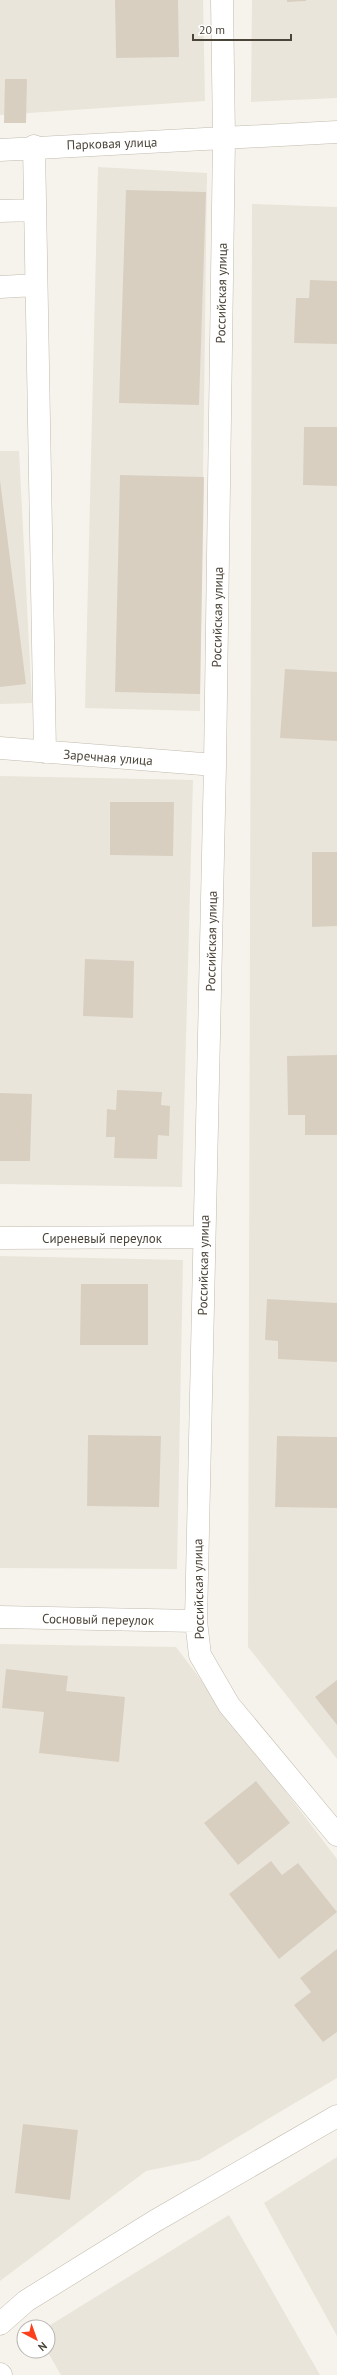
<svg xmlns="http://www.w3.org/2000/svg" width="337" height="2375" viewBox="0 0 337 2375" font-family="'PT Sans',sans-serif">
	<rect width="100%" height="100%" fill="#f6f3ec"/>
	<path fill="#eae5da" d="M0,0H203L205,101L0,115Z
		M252,0H337V98L251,102Z
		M98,167L207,173L200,711L85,708Z
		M252,204L337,207V1759L248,1647Z
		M0,451H19L32,703L0,704Z
		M0,776L193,780L182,1187L0,1184Z
		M0,1256L183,1260L177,1569L0,1568Z
		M0,1644L176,1647L337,1859V2078L199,2160L146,2171L0,2281Z
		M337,2157V2336L264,2203Z
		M229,2215L320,2375H61L47,2351V2327Z"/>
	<path fill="#d8cfc1" d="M115,0H178L179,57L116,58Z
		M287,0H306V1L287,2Z
		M5,79H27L26,123H4Z
		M126,190L206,192L199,405L119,403Z
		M310,280L337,281V344L294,343L296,298H309Z
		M304,427H337V486L303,485Z
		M120,475L204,477L200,694L115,692Z
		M0,480L26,684L0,687Z
		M285,669L337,672V741L280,738Z
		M110,802H174L173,856L110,855Z
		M312,852H337V926L312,927Z
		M85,959L134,961L133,1018L83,1016Z
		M337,1055V1135H305V1115H288L287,1056Z
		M117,1090L162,1092L161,1105L170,1106L169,1136L158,1135L157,1159L114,1158L115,1137H106L107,1109L116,1110Z
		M0,1093L32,1094L30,1161H0Z
		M81,1284H148V1345H80Z
		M267,1299L337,1303V1362L278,1359V1341L265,1340Z
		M88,1435L161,1436L159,1507L87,1506Z
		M277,1436L337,1437V1508L275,1507Z
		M6,1669L68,1676L66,1691L125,1697L119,1762L39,1753L44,1712L2,1708Z
		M337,1680V1725L315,1697Z
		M256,1781L290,1823L238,1865L204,1823Z
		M271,1861L282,1875L298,1863L337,1912L279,1959L229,1894Z
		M337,1949V2032L323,2042L294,2005L311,1992L300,1978Z
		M23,2124L78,2130L70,2200L15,2193Z"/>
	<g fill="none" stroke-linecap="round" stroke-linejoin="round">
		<defs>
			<path id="minor" d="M222,0L224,138L215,765L196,1621L200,1655L229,1705L337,1835
				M34,146L45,752
				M0,150L337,132
				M0,211L35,210
				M0,287L36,285
				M0,748L215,765
				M0,1238L203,1237
				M0,1617L196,1621
				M0,2324L26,2301L155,2221L337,2116
				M0,2374L1,2375"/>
		</defs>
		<use href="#minor" stroke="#c2bbae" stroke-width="23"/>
		<use href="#minor" stroke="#fff" stroke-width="22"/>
	</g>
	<g text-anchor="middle" stroke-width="4" stroke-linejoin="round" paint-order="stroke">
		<g font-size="13" fill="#4b4439" stroke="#fff">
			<text transform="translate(112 143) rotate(-2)" y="5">Парковая улица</text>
			<text transform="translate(221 293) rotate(-89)" y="5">Российская улица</text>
			<text transform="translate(217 617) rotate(-89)" y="5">Российская улица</text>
			<text transform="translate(108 757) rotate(4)" y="5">Заречная улица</text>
			<text transform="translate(211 941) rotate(-89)" y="5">Российская улица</text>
			<text x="102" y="1243">Сиреневый переулок</text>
			<text transform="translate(203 1265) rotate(-89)" y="5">Российская улица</text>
			<text transform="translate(198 1589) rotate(-91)" y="5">Российская улица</text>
			<text transform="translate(98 1619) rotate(1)" y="5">Сосновый переулок</text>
		</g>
	</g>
	<g transform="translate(36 2339) rotate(139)"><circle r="19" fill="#ffffff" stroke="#b7b4b0"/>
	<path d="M0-3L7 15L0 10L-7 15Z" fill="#fc3f1d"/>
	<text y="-6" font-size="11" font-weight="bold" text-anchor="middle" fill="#4b4439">N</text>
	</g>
	<path d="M193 34v6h98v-6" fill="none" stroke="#4b4439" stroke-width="2"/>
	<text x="199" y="34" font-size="12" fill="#4b4439" stroke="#ffffff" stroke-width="3" paint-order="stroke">20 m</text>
</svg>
